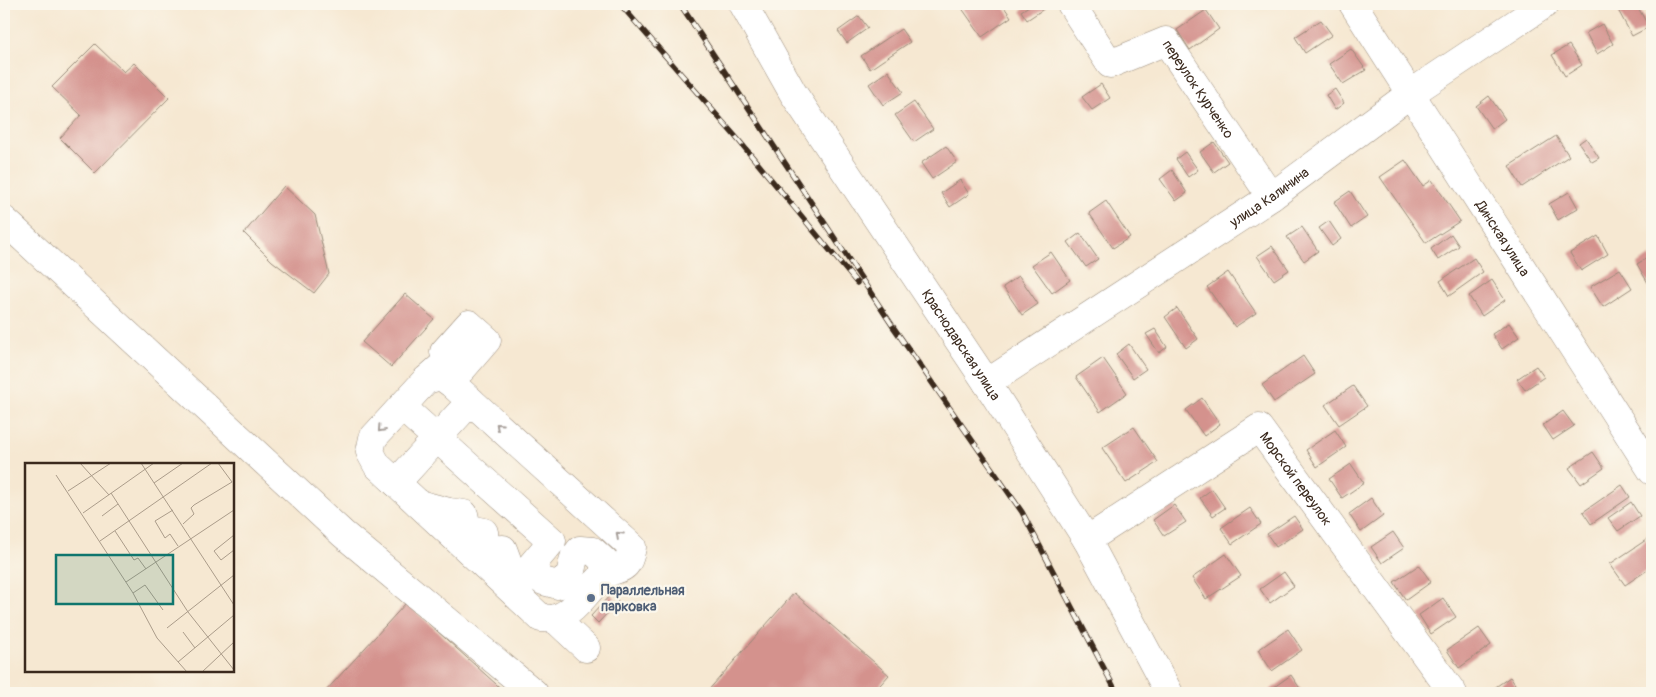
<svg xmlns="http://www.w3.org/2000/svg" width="1656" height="697" viewBox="0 0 1656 697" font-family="Pangolin,sans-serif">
	<rect width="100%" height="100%" fill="#fbf7ec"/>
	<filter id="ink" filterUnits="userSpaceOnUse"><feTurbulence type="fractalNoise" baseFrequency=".02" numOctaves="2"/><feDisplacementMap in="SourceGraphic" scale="10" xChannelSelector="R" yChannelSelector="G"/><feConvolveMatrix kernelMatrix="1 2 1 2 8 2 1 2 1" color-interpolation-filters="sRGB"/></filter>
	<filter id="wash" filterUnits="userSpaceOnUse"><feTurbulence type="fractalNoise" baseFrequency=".0096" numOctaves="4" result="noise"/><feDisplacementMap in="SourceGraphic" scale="20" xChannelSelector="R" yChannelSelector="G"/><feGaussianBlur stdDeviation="1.12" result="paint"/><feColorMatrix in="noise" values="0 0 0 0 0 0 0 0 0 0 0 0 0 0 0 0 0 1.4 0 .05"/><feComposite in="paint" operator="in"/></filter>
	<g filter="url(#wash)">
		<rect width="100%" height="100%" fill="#f6e8d2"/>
		<g id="blocks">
			<path fill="#d4928d" d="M959,4H1002L1011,17L982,37Z
				M1032,4H1042L1045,8L1027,20L1021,11Z
				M1629,4H1636L1649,27L1632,36L1618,10Z
				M1206,10L1219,29L1190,50L1177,30Z
				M859,16L868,28L847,43L838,31Z
				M1321,20L1332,35L1305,53L1295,37Z
				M1602,24L1613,44L1597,54L1586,33Z
				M901,29L910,42L870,69L861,56Z
				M95,44L124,72L134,63L169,98L95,173L60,138L81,115L52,87Z
				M1569,45L1582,65L1565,76L1552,55Z
				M1351,49L1366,70L1343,84L1329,64Z
				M888,71L903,92L883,105L869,84Z
				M1101,84L1110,98L1092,110L1082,97Z
				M1335,89L1344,103L1335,110L1326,95Z
				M1489,96L1505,119L1492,129L1476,106Z
				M914,102L933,129L914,142L895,115Z
				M1556,136L1569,156L1522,187L1509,166Z
				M1586,138L1599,158L1592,162L1579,143Z
				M1214,142L1228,162L1214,172L1200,152Z
				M946,146L957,162L932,179L921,163Z
				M1185,152L1198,170L1188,177L1176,159Z
				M1405,160L1423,186L1432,180L1460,221L1426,243L1380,177Z
				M1172,170L1187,193L1176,201L1160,179Z
				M960,180L969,194L950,207L941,193Z
				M284,186L315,215L329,274L314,293L272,261L244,233Z
				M1350,191L1367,217L1351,228L1334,202Z
				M1569,192L1578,208L1558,220L1549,204Z
				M1106,201L1130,237L1113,248L1089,213Z
				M1329,221L1341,239L1332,246L1319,228Z
				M1302,227L1318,251L1304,261L1287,237Z
				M1080,233L1098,259L1086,267L1068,242Z
				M1451,234L1459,246L1438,260L1431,249Z
				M1598,236L1608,254L1581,271L1570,253Z
				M1272,246L1289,270L1274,280L1257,256Z
				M1051,252L1070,280L1052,293L1032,265Z
				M1650,256L1652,260V281L1648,283L1637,264Z
				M1474,258L1483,272L1449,296L1440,281Z
				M1620,269L1632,288L1603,307L1590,287Z
				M1228,272L1256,313L1235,327L1207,287Z
				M1019,276L1038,304L1022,315L1003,287Z
				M1492,280L1505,300L1482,316L1469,296Z
				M405,294L434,319L391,367L362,342Z
				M1177,308L1198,339L1186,348L1165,317Z
				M1509,323L1519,337L1502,349L1492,334Z
				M1155,329L1167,347L1159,353L1146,334Z
				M1129,344L1146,369L1133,378L1116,354Z
				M1303,356L1315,374L1274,402L1262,385Z
				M1103,358L1127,393L1100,412L1076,377Z
				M1536,366L1544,377L1525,390L1517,379Z
				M1353,386L1367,406L1339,425L1325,405Z
				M1202,398L1220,424L1204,436L1186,410Z
				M1563,411L1574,426L1553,440L1543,425Z
				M1134,427L1158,462L1126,483L1102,448Z
				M1335,430L1346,447L1317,467L1306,450Z
				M1593,452L1604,468L1581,484L1569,468Z
				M1351,464L1364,483L1342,498L1329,479Z
				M1622,485L1630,497L1591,524L1583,512Z
				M1212,489L1225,508L1213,516L1200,498Z
				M1371,498L1383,516L1361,532L1349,514Z
				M1631,502L1640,516L1618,531L1608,518Z
				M1174,505L1186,522L1164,536L1153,520Z
				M1250,508L1261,524L1232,544L1221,528Z
				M1294,516L1303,529L1276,547L1267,534Z
				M1393,532L1404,548L1382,563L1371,547Z
				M1652,536V567L1625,585L1610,564Z
				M1226,554L1241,576L1206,599L1192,578Z
				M1419,565L1431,582L1406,600L1394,582Z
				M1284,572L1294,586L1270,603L1260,589Z
				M794,593L889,675L873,693H706Z
				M611,594L618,602L598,623L591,616Z
				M1443,598L1456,617L1431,634L1419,615Z
				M406,603L506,693H324Z
				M1479,628L1491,645L1459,668L1447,650Z
				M1288,629L1302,650L1272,671L1258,650Z
				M1291,675L1301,690L1296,693H1272L1270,690Z
				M1510,677L1521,693H1487Z"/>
		</g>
	</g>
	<g filter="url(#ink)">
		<use href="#blocks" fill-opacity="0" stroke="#988978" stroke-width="1"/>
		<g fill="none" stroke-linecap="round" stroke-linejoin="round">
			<defs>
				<g id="minor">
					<path id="s1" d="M743,4L793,93L987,383L1087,540L1169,693"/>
					<path id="s2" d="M1071,4L1110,64L1166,41L1271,197"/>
					<path id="s3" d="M1353,4L1652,471"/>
					<path d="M4,220L343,534L534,693"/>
					<path d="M469,324L487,340L462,369L444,352Z"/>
					<path d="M426,380L441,376L452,384L632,547C627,576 618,564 602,577C587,590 576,612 556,618C552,620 546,618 541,618L377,465L370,452L373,438L426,380L450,359"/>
					<path id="s4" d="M987,383L1271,197L1410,94L1545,4"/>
					<path d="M402,407L552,541L530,567L543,581L558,585L570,575L574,558L580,550L593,551L605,562L603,576"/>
					<path d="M396,483L471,401"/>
					<path d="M419,504L449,512L464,514L467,528L484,532L486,550L503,549L520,595"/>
					<path id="s5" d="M1087,540L1259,428L1453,693"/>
					<path d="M555,619L586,648"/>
				</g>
			</defs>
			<use href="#minor" stroke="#988978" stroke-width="29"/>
			<use href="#minor" stroke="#fff" stroke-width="28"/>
			<defs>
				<path id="rail" d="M620,4L735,136L857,283
					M680,4L894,328L1022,512L1117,693"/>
			</defs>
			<use href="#rail" stroke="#3b2a1e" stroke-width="5.5"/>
			<use href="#rail" stroke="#fbf7ec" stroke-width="4" stroke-dasharray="11" stroke-linecap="butt"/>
		</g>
		<defs><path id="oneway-chevron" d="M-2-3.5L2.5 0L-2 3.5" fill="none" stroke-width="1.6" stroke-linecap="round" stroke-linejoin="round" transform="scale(1.25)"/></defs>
		<g stroke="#a79f9a">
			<use href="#oneway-chevron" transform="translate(499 426) rotate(-138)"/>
			<use href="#oneway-chevron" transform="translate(381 429) rotate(132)"/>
			<use href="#oneway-chevron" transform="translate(619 535) rotate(-137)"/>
		</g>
	</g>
	<circle fill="#5c6f8a" stroke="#fbf7ec" stroke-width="2" cx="591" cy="598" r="5"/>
	<g text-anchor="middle" stroke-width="4.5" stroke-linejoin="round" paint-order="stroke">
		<g font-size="14" fill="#3b2a1e" stroke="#fbf7ec">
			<text dy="5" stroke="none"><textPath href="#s2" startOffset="190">переулок Курченко</textPath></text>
			<text dy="5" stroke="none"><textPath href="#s4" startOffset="338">улица Калинина</textPath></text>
			<text dy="5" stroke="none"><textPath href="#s3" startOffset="278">Динская улица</textPath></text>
			<text dy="5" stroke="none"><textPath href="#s1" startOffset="405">Краснодарская улица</textPath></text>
			<text dy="5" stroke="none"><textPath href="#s5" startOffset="268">Морской переулок</textPath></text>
		</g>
		<g font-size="14" font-weight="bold" fill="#4e5e75" stroke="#fbf7ec" text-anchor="start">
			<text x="601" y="595">Параллельная<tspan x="601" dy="16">парковка</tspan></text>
		</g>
	</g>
	<g transform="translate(25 463)">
		<rect width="209" height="209" fill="#f6e8d2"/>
		<path fill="none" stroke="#ab9c8a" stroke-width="1" d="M55,0L84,32M116,0L209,142M193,0L207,19M31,12L108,130L132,175L162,209M129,20L158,0M43,28L86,0M86,30L163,149L209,207M148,47L130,58L140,75L145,71L153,83M58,50L129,0M77,53L93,41M158,61L169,51L166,45L169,42L207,19M90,68L109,97L113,95L121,106M209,72L189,88L196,97L209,87M75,78L187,0M101,119L209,47M108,130L120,122L138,147M142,165L209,112M158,169L170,185M153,199L209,152M177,209L209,179"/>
		<path fill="#0f766e" fill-opacity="0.15" stroke="#0f766e" stroke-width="2.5" d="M31,92H148V141H31Z"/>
		<rect width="209" height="209" fill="none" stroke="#3b2a1e" stroke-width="2.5"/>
	</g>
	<rect width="1656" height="697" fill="none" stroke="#fbf7ec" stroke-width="20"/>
</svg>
